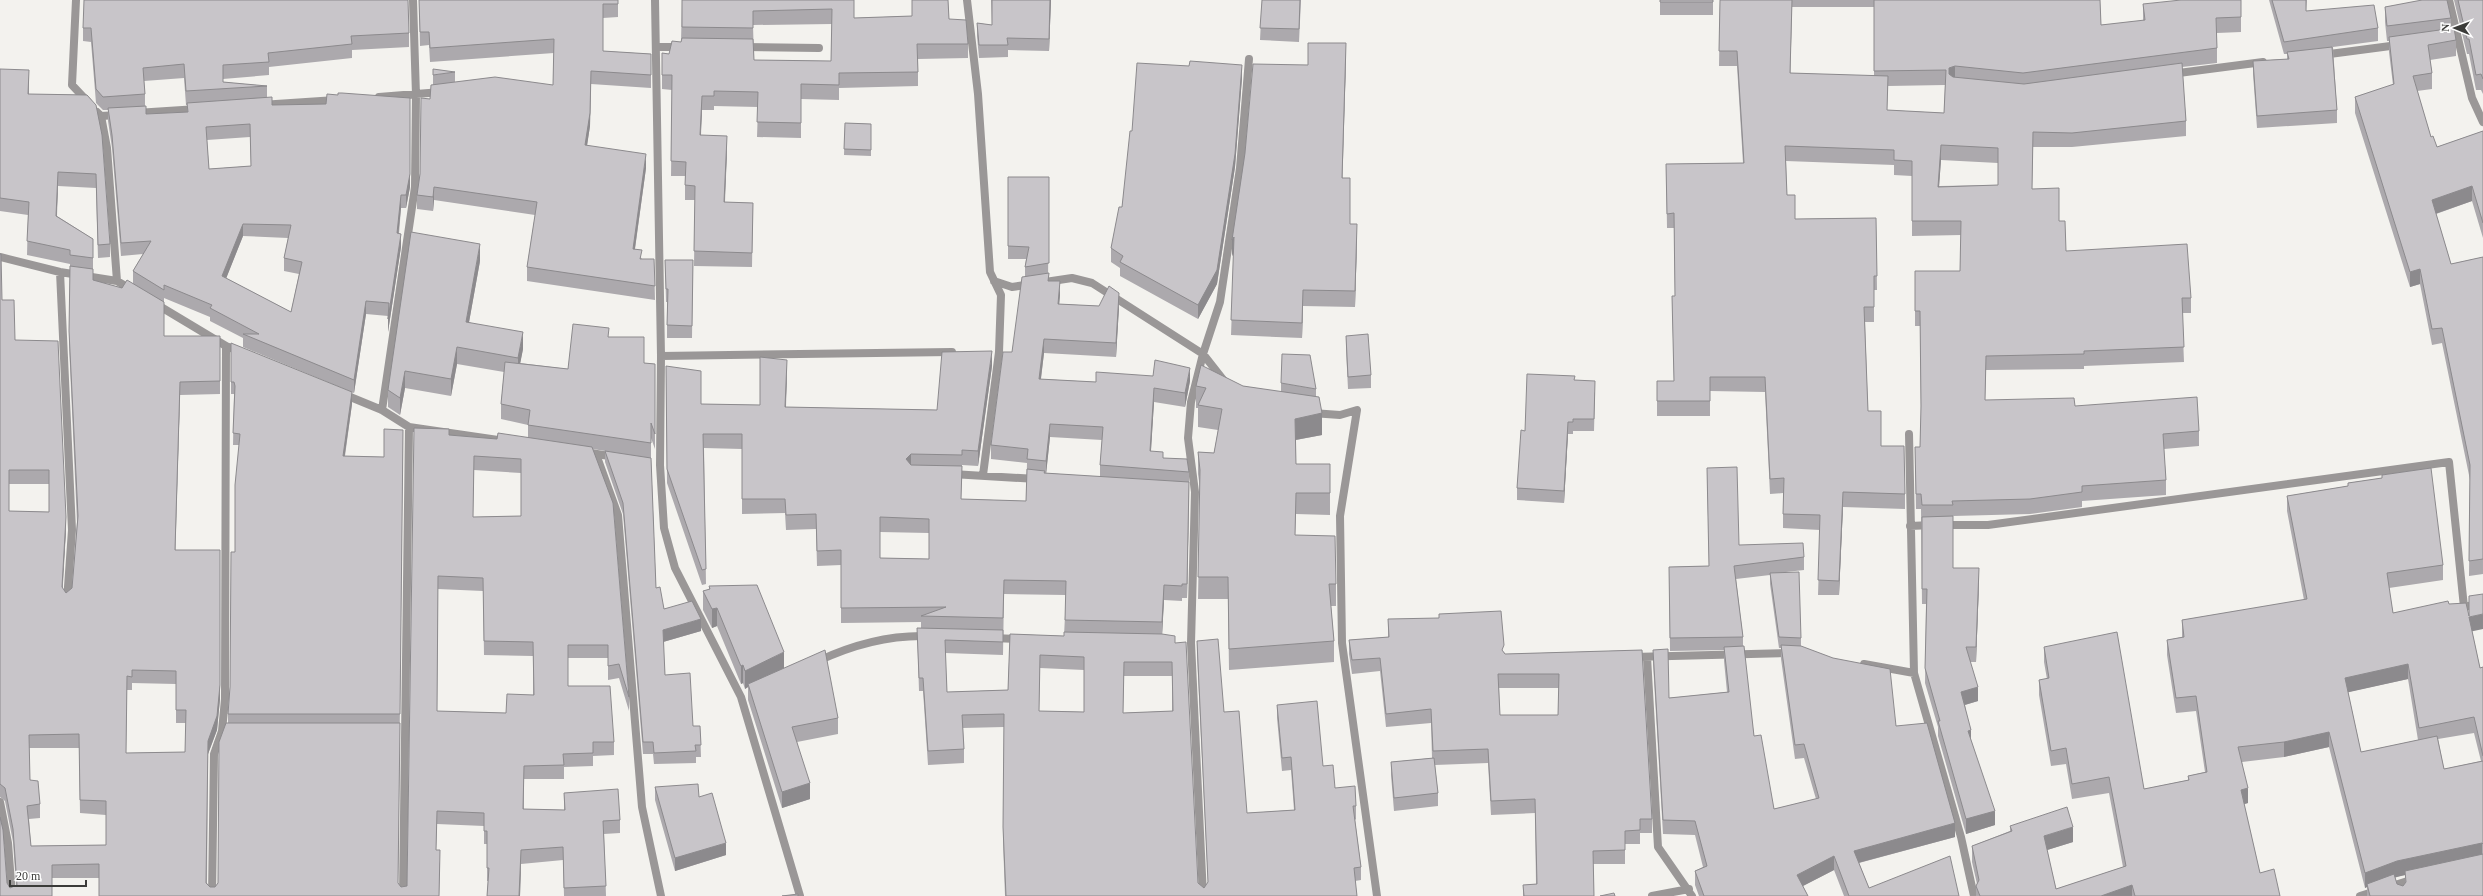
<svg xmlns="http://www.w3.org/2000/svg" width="2483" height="896" viewBox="0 0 2483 896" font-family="'Times New Roman',serif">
	<rect width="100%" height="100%" fill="#f3f2ee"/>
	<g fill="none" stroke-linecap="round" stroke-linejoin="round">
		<path stroke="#9a9797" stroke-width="8" d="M76,0L72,85L88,102
			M655,0L661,356L660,465L664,528L675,568L741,697L800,896
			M967,0L978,94L990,272L1001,295L999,352L983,475
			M2449,0L2472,98L2483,122
			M656,47H681
			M743,47L819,48
			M2322,55L2398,45
			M2171,74L2263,62
			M379,97L441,92
			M261,105L336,100
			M97,112L101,116L107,148L117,281
			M136,113L198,109
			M101,116L118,115
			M0,257L60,272L117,281L132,290
			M60,272L72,530L67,601
			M994,281L1012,287L1072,278L1092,283L1203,354L1225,382
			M156,304L226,346L241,352
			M661,356L952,352
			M343,394L382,410L409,427L498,440
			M382,410L415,187L416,95L413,0
			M1312,413L1340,415L1357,410L1340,516L1342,643L1377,896
			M1909,434L1914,673L1961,837L1974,896
			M585,452L615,457
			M596,454L618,515L642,807L661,896
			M952,474L1037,479
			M1944,525H1988L2449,462L2464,607L2483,603
			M1910,526L1932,525
			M992,638L1021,639
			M1633,657L1791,653
			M1647,657L1658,847L1692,896
			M818,661C852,645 889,635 927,636
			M1864,664L1914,673
			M0,802L8,843L12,896
			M212,896L214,754L222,731L225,699L226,346
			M403,896L409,427
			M1203,896L1191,643L1195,492L1188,438L1191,402L1203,354L1220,302L1240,168L1249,59
			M1652,896L1689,889
			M2360,896L2414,879"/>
	</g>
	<path fill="#aca9ad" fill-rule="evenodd" d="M419,0H618V17L603,18V51L651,54V88L591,84L590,126L587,145L646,168L635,249L642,259H654L655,300L527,281V267L535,215L434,200L433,211L417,209V195L430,99L433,85V75L455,72V82L553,85L554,53L430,62L429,45L420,46Z
		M682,0H854V18L912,16V0H948L949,19L968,44V58L918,59V86L839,88V100L801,99V138L757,137L758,107L714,106V110H702L701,135L727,151L725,202L753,203L752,267L694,266L695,200H685V176H671L672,90L662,89V53L669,54L681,42ZM832,24L831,61L754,60L753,25Z
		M991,0H1051L1049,51L1008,50V57L979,58L977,36V23L992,25Z
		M1262,0H1301L1299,42L1260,40Z
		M1660,0H1713V15H1660Z
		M1720,0H2100L2101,25L2143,21V4L2241,17V32L2217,33V63L2182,67L2186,121V136L2072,147H2033L2032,189L2059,221L2066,251L2191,298V313H2182L2184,362L2084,366V369L1986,370L1985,400L2075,406L2199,431V446L2164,449L2166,480V495L2082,501V507L2030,514L1953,516V568L1979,583L1976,662H1970L1978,701L1965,705L1971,741L1995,825L1966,834L1938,736V727L1925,683L1926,604H1922L1921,509H1916L1915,447H1920L1921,415L1920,326H1915V271H1960L1961,235L1912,236V176L1894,175V165L1786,161L1787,195L1795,219L1876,218L1877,290H1874V322H1865L1868,411L1881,446L1905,494V509L1843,507L1839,595H1818L1820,530L1783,528V493L1770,494L1765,392L1710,391V416H1657V381H1674L1672,296H1675L1674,228H1667L1666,164L1743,163L1737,66H1719ZM1792,7H1874V76L1790,73ZM1945,85L1944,113L1887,110L1888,86ZM1941,160L1998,163V185L1939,186Z
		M2269,0H2307L2306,11L2378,28V41L2333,47L2337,110V123L2257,128L2253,74V61L2287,59V54H2284Z
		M2419,0H2447L2451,18V29L2456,40V56L2430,60L2432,73V89L2417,91L2431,137L2437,147L2483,131V238L2472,201L2436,214L2451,264L2483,257V574L2469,576L2470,480L2442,343L2432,345L2420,284L2410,287L2355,113V97L2393,85L2389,52V41H2387L2385,22V7L2419,1Z
		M2454,0H2483V94L2481,90H2476L2469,54H2467Z
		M83,28L409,33V47L352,50V58L269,67V75L223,79V82L267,86V98L272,105L410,187L406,208H401L399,234L401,247L388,332V316L366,314L354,393L243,347V338L210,321V317L164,298V336H220V394L180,395L175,550L220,699L217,730L208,754L207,883L210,887H215L218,883L228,723V714L230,687L239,445H233L234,396V394H231V343L352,404L345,456L384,457L403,430L398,883L401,887L407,886L449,435L497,439L528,437V425L501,419V404L504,372L457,364L451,396L405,388L400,415L388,407V390L480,261L469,322L523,349L520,363L568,369L609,337L644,363L655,364V449L651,438V458L656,588L664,609L701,631L663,642L665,675L693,726H700L701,757H696V763L654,764L653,754H643L623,514L605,462V451L593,449L629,697V711L619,678L608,680V658H568V686L614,742V755L593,756V766L564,767V779H524V809L564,810V793L620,820V833L604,834L606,896H564L563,860L521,864L520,896H487L488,881H487V844H484V826L437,824L436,850L440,864L439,896H99V878H52L0,896L7,883L10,888L16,886L13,842L5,801L0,797V254L2,300L15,340L66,530L62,588L66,593L72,588L77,522L69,344L70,264L27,255L28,215L0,211V69L29,83V94L87,95L110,244V257L98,258L96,188L58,186L57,216L93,239V280L122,288L133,283V271L143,254L121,256L112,148L108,121V110H103L96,103L91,42L83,41ZM184,78L186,105H187V112L146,114L145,106V94L144,81ZM250,137L251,166L209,169L207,140ZM243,236L288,238L284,258V271L299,274L291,312L226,278ZM474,470L521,473V516L473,517ZM9,484H49V512L9,511ZM438,589L483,591L484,655L533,656V695L506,713L437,711ZM132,683L176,684V723H186L185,752L126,753L127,690H132ZM29,748H79L80,813L106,815V845L31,846L29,819L40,818V804L30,780Z
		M1346,59L1342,178L1350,224L1357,240L1355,307L1303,306L1302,338L1231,335L1234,254L1232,256L1308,65Z
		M1242,78L1235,167L1217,284L1198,319L1120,276V268L1111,262V248L1122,207L1132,131Z
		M845,123L871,124V156L844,155Z
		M1008,177H1049L1048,281L1060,295L1059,304L1119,307L1116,357L1044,353L1041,379L1096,382L1190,381L1185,407L1154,402L1151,451L1163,458L1189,472V497L1187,598H1182V601L1164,600L1162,634L1175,643L1198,883L1204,888L1208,883L1197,655V641L1224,712L1247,813L1294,810L1291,770L1282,771L1277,718V705L1323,766L1335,788L1356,806V819L1355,820L1361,867V880L1355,881L1357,896H1005L1003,841L1004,727L963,728L964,749V763L928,765L923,691H919L917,628H921V622L841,623V565L817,566L816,529L786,530L785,513L742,514V449L704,448L706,584L702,585L667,483L666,366L701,404L760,405L787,375L786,407L937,410L992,366L978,466L962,465L961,499L1026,501L1027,463L991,459V445L1012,352L1025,277V267L1026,259H1008ZM1050,437L1102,440L1100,465V477L1046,473ZM880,532L929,533V559L880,558ZM1004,594L1066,595L1064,636L1010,634L1008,690L947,692L945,653L1003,655ZM1040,668L1084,670V712L1039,711ZM1124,676H1172V711L1123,713Z
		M665,260H693L692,338H667V302H666Z
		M1346,336L1371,375V388L1348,389L1346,349Z
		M1575,380L1595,393L1594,431H1573V434H1568L1564,503L1517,500V488L1525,431Z
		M1281,383L1316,389V397L1322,435L1296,440V464L1330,486V515L1296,514L1295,535L1336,584V606H1331L1334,641V662L1229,670L1228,599H1198L1200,488L1198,474V452L1214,453L1218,430L1198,427V408H1196V386H1243L1281,392Z
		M1707,468L1739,545L1804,557V570L1786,572L1801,638V646L1896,726L1955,837L1859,863L1869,888L1959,896H1844L1834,870L1803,886L1808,896H1699L1695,885V871L1703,867L1695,835L1663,834L1653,663V650L1669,698L1727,692L1724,661V650L1670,651L1669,567L1709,566ZM1770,575V584L1779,648H1781V659L1795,759L1804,758L1816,799L1774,809L1754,736L1743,646V637L1736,579Z
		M2382,475L2443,565V580L2389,588L2393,613L2449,604L2472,631L2480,668L2483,667V896H2367V887L2365,888L2329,747L2284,757L2242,762L2248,803L2244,804L2260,873L2280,896H1976V886L1977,884L1972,862V846L2010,831V826L2073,842L2047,850L2056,889L2123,867L2109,793L2072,799L2066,764L2051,766L2039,695V680L2047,679L2044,662V647L2144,789L2188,780V776L2205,772L2196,711L2176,713L2167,655V640L2182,637V620L2304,600L2287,511V496L2348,486V483L2382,478ZM2408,679L2418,740L2361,752L2348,692ZM2474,733L2481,761L2444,769L2438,739ZM2405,875V884L2403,886L2397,884L2395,877Z
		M709,586L784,668L838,718V734L797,742L810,799L782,808L748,700V687L745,689L743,683L741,684L717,626L712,628L703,610V591L709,590Z
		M1388,619L1504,652L1505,654L1642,650L1652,819V833H1640V844H1625V864H1593L1594,896H1523V885L1536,884L1535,813L1491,815L1488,763L1435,765L1438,793V806L1394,811L1391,775V762L1432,758L1431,723L1386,727L1380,671L1352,674L1349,654V640L1388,637ZM1499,688H1559L1558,715H1500Z
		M655,787L699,797L726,855L675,871L655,800Z"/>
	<path fill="#8c8a8d" d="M1050,0H1051L1049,51V39Z
		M1792,0V7L1790,88V73Z
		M1346,43V59L1342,193V178Z
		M1242,65V78L1235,167L1217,284L1198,319V305Z
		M1955,66V81L1949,83V68Z
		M29,70V83L28,107V94Z
		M591,71L590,126L585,159V145Z
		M702,96V110L700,150V135Z
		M410,98V187L406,208V195Z
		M727,136V151L724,217V202Z
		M1941,145V160L1938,201V187Z
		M646,154V168L633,262V249Z
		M58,172V186L56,229V216Z
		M2472,186V201L2432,215V200Z
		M434,187V200L433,211V197Z
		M401,195V208L397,246V233Z
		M243,224V236L222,289V276Z
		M1357,224V240L1355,307V291Z
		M401,234V247L388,332V319Z
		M1234,237V252L1232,256V240Z
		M480,244V261L466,339V322Z
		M2420,269V284L2410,287V272Z
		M1060,281V295L1058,318V304Z
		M1303,290V306L1302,338V323Z
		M1119,293V307L1116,357V343Z
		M366,301V314L354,393V380Z
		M523,332V349L518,375V358Z
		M1044,339V353L1039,393V379Z
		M457,347V364L451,396V379Z
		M992,351V366L978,466V451Z
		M787,360V375L785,422V407Z
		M1190,368V381L1185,407V393Z
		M405,371V388L400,415V398Z
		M180,382V395L175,563V550Z
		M1154,388V402L1150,465V451Z
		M352,392V404L343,467V456Z
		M1322,413V435L1295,440V419Z
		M1568,422V434L1564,503V491Z
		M1050,424V437L1046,475V461Z
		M911,454V468L906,459Z
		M1189,482V497L1187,598V584Z
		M1843,492V507L1839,595V581Z
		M66,517V530L62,601V587Z
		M220,550V699L217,730L208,754V741Z
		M1979,568V583L1976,662V647Z
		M1164,585V600L1162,637V622Z
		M717,608V626L712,628V609Z
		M2483,614V629L2469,632V617Z
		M701,619V631L663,642V630Z
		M784,652V671L748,684V687L745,689V671Z
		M2408,664V679L2345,693V678Z
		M743,665V683L741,684V666Z
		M1978,687V701L1961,706V692Z
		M1971,730V744L1968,731Z
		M2329,732V747L2284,757V742Z
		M810,783V799L782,808V792Z
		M2248,788V803L2241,805V790Z
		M1995,811V825L1966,834V819Z
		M1955,823V837L1854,864V851Z
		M2073,827V842L2044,851V836Z
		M726,843V855L675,871V858Z
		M2482,843V859L2405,871V875L2397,877L2368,887L2367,884V887L2365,888V873L2397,861Z
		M521,850V864L520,896H519Z
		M1834,856V870L1797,889V875Z
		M2132,885V896H2101Z"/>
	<path fill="#c8c5c9" stroke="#8c8a8d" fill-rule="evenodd" d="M84,0H408L409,33L351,36L352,44L268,53L269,62L223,65V82L267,86L186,91L184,64L143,68L145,94L103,97L96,89L91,28H83Z
		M419,0H618V4H603V51L651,54V75L591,71L590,113L585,145L646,154L633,249L642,250L640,259H654L655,286L527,267L537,202L434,187L433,197L417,195L420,174L421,98L430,99L431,85L495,77L553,85L554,39L430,48L429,32H420Z
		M682,0H854V18L912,16V0H948L949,19L966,20L968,44H917L918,72L839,73V85L801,84V123L757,122L758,92L714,91V96H702L700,135L727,136L724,202L753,203L752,253L694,251L695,186L685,185L686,162L671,161L672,75H662V53L669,54L672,41L681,42L682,38L753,39L754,60L831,61L832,9L753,11V28L682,27Z
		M992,0H1050L1049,39L1007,38L1008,45H979L977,23L992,25Z
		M1262,0H1300L1299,29L1260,28Z
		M1660,0H1713V2H1660Z
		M1720,0H1792L1790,73L1888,76L1887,110L1944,113L1946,70L1874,71V0H2100L2101,25L2145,20L2143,4L2181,0H2241V17L2216,18L2217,48L2023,73L1955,66L1949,68V74L1953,77L2024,84L2182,63L2186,121L2072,133L2033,132L2032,189L2059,188V221H2065L2066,251L2187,244L2191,298H2182L2184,347L2084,351V354L1986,356L1985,400L2074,398L2075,406L2197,397L2199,431L2163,434L2166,480L2082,486V492L2030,499L1952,501L1953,505H1922L1921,494H1916L1915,447H1920L1921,406L1920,311H1915V271H1960L1961,221H1912V161L1894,160V150L1785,146L1787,195H1795V219L1876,218L1877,276H1874V307H1864L1868,411H1881V446H1904L1905,494L1843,492L1839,581L1818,580L1820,515L1783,514L1784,478L1770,479L1765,377H1710V401H1657V381H1674L1672,296H1675L1674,213L1667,214L1666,164L1744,163L1737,51H1719ZM1941,145L1998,148V185L1938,187Z
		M2272,0H2306V11L2374,5L2378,28L2284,42Z
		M2422,0H2447L2451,18L2387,26L2385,7Z
		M2458,0H2483V79L2481,74L2476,75L2469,39H2467Z
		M2454,28L2456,40L2428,45L2432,73L2413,76L2431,137L2433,136L2437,147L2483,131V223L2472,186L2432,200L2451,264L2483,257V559L2469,561L2470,465L2442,328L2432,329L2420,269L2410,272L2355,97L2394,84L2389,37Z
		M1308,43H1346L1342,178H1350V224H1357L1355,291L1303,290L1302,323L1231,320L1234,237L1232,240L1245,153L1253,64L1308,65Z
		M2332,47L2337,110L2257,116L2253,61L2289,59L2287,52Z
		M1190,61L1242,65L1235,154L1217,270L1198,305L1120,262L1123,256L1111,248L1119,207H1122L1130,131H1132L1137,63L1189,66Z
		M0,69L29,70L28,94L87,95L96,105L102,135L110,244L98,245L96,174L58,172L56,216L93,239V258L70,255V250L27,241L29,202L0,198Z
		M433,69L455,72L433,75Z
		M338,93H342L410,98V174L406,195H401L397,233L401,234L388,319L389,303L366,301L354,380L243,334H259L210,308L212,305L164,285V290L133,271L151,241L121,243L112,135L108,108L146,106V114L188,112L187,103L272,97V105L326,104L327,94L338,95ZM250,124L251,166L209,169L206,127ZM243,224L291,225L284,258L302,262L291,312L222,276Z
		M845,123L871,124V150L844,149Z
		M1008,177H1049V263L1025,267L1029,247L1008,246Z
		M411,232L480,244L466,322L523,332L518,358L457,347L451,379L405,371L400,398L388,390Z
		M0,254H1L2,300H14L15,340L58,341L66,517L62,587L66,593L72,588L78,516L69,331L70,266L93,269V280L122,288L127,280L164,302V336H220V381L180,382L175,550H220V685L217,716L208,741L206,883L210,887H215L218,883L219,742L226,723H400L398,883L401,887L407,886L414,428L449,429V435L497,439L498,433L592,447L613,503L629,697L619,664L608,666V645H568V686H610L614,742H593V753L563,754L564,765L524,766L523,809L565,810L564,793L618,789L620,820L603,821L606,886L564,888L563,847L521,850L519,896H487L489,868H487V831H484V813L437,811L436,850H440L439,896H99V864L52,865V896H0V817L3,830L7,883L10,888L17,885L13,829L5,788L0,784ZM474,456L521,459V516L473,517ZM9,470H49V512L9,511ZM438,576L483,578L484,641L533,642L534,695L507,694L506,713L437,711ZM132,670L176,671V710H186L185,752L126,753L127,676L132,677ZM79,734L80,800L106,801V845L31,846L27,806L40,804L38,781L30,780L29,735Z
		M665,260H693L692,326L667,325L668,289H666Z
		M1049,273L1048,281H1060L1058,304L1099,306L1109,286L1119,293L1116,343L1044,339L1039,379L1096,382V372L1153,376L1155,360L1190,368L1185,393L1154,388L1150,451L1163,452V458L1187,459L1189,472L1100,465L1103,427L1050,424L1046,461L1027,459L1028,449L991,445L1003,352H1012L1022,277Z
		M573,324L609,328L608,337H644V363L655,364V434L651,423V443L528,425L530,410L501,404L505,362L568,369Z
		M1368,334L1371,375L1348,377L1346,336Z
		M231,343L352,392L343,456L384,457V429L403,430L400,714H228L230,687L231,552H235V485L240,434L233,433L235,386L234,382H231Z
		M992,351L978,451L962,450V455L911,454L906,459L911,465L962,466L961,499L1026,501L1027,469L1045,471L1044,473L1189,482L1187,584H1182V586L1164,585L1162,622L1065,620L1066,581L1004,580L1003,618L921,616L946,607L841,608V550L817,551L816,514L786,515L785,499H742V434H703L706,569L702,570L667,469L666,366L701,371V404L760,405V357L787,360L785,407L937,410L942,352ZM880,517L929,519V559L880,558Z
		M1282,354L1310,355L1316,389L1281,383Z
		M1201,365L1243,386L1319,397L1322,413L1295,419L1296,464H1330V493H1296L1295,535L1335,536L1336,584H1329L1334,641L1229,649L1228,577H1198L1200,470L1198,452L1214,453L1222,409L1198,405L1206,388L1196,386Z
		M1527,374L1575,376L1574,380L1595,381L1594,419H1573V422H1568L1564,491L1517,488L1521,430L1525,431Z
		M605,451L651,458L656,588L660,587L664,609L692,601L701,619L663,630L665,675L690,673L693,726H700L701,745H695L696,751L654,753L653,742H643L623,503Z
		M1737,467L1739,545L1803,543L1804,557L1734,566L1743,637L1670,638L1669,567L1709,566L1707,468Z
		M2431,468L2443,565L2387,573L2393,613L2448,601L2449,604L2466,603L2469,616V596L2483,594V614L2469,617L2480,668L2483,667V756L2474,717L2419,728L2408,664L2345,678L2361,752L2437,736L2444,769L2483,761V844L2482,843L2397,861L2365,873L2329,732L2284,742L2238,747L2248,788L2241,790L2260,873L2274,869L2280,896H2135L2132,885L2101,896H1980L1976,886L1979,880L1972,846L2012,831L2010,826L2067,807L2073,827L2044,836L2056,889L2126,866L2109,777L2072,784L2066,748L2051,751L2039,680L2049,678L2044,647L2117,632L2144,789L2189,780L2188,776L2207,772L2196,696L2176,698L2167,640L2184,637L2182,620L2307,599L2287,496L2348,486V483L2382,478V475Z
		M1953,516V568H1979L1976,647H1966L1978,687L1961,692L1971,730L1968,731L1995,811L1966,819L1938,721H1940L1925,668L1927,589H1922V517Z
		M1799,572L1801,638L1779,637L1770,573Z
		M757,585L784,652L745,671L743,665L741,666L740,664L717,608L712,609L703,591L710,589L709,586Z
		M1501,611L1504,645L1502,650L1505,654L1642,650L1652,819H1640V830L1625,831V850L1593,851L1594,896H1524L1523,885L1537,884L1535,799L1491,801L1488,749L1433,751L1431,709L1386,714L1380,658L1352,660L1349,640L1389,637L1388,619L1439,618V614ZM1498,674H1559L1558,715H1500Z
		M917,628L1003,630V642L945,640L947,692L1008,690L1010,634L1064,636V632L1162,634L1175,636V643L1186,642L1198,883L1204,888L1208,882L1197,641L1218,639L1224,712L1239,711L1247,813L1295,810L1291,757L1282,758L1277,705L1317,701L1323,766L1333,765L1335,788L1355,786L1356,806H1353L1361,867L1354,868L1357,896H1006L1003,827L1004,714L962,715L964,749L928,751L923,678H919ZM1040,655L1084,657V712L1039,711ZM1124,662H1172L1173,711L1123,713Z
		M1781,645L1801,646L1833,658L1890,669L1896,726L1927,723L1955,823L1854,851L1869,888L1950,856L1959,896H1849L1834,856L1797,875L1808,896H1704L1695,871L1707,866L1695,821L1663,820L1653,650L1668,649L1669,698L1729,692L1724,647L1744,646L1754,736L1761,735L1774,809L1819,798L1804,744L1795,745Z
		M825,650L838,718L792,727L810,783L782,792L748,684Z
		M1434,758L1438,793L1394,798L1391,762Z
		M698,784L699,797L712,793L726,843L675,858L655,787Z
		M2483,854V896H2370L2367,884L2394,874L2397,884L2403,886L2406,882L2405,871Z
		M1614,893L1615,896H1600Z
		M798,894V896H782Z"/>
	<g transform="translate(2455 28) rotate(271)" stroke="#ffffff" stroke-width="3" paint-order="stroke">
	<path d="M0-3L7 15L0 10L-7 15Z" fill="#3b3b39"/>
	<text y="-6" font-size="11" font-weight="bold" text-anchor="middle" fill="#3b3b39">N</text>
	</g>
	<path d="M10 880v6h76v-6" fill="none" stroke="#3b3b39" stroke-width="2"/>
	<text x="16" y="880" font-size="12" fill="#3b3b39" stroke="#ffffff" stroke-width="3" paint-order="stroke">20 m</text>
</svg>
